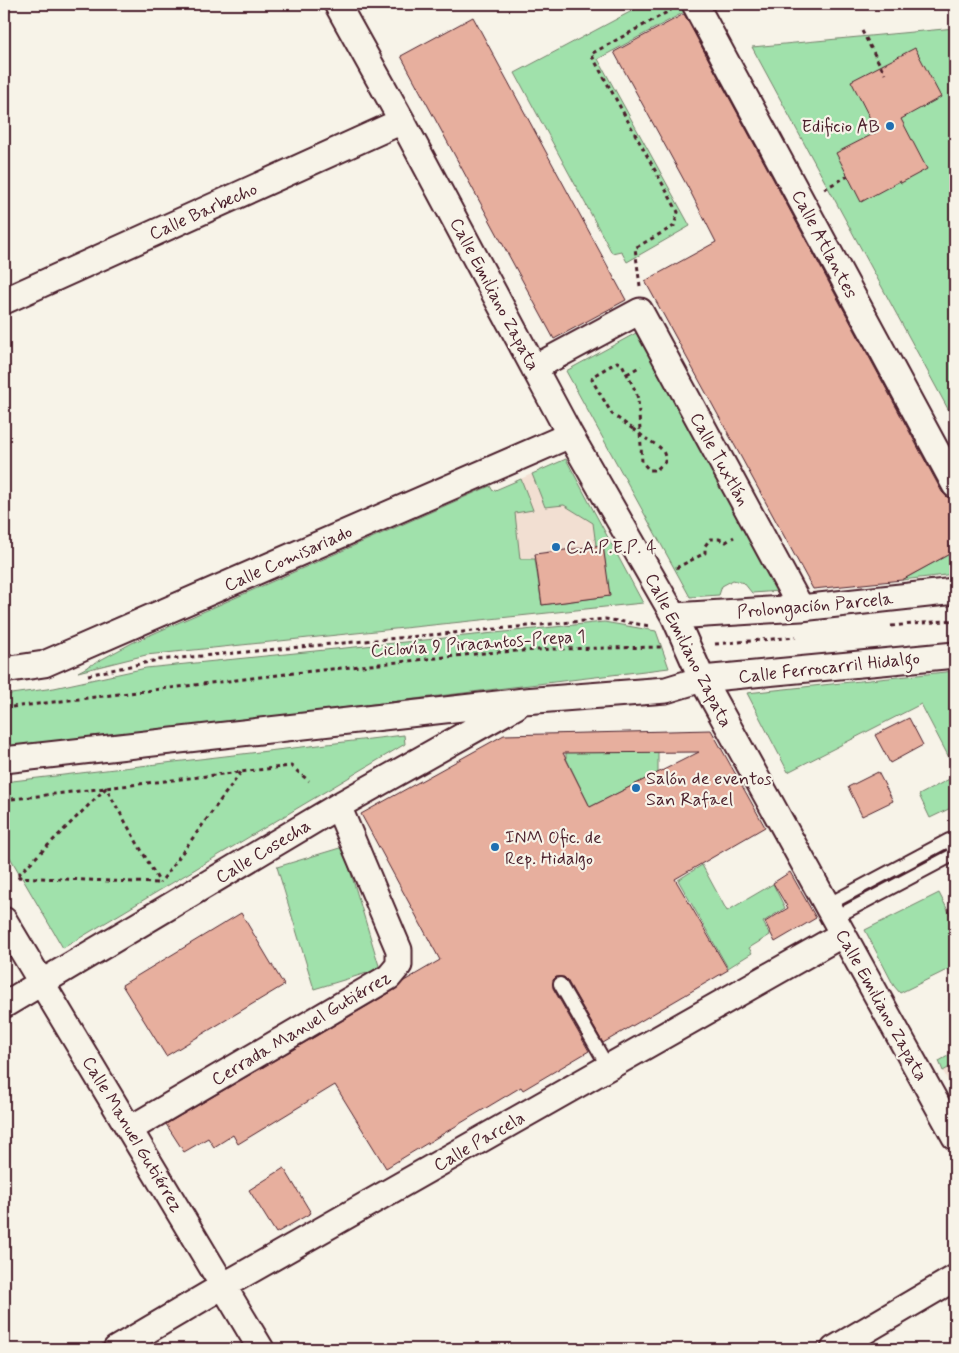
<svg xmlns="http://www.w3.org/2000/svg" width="959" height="1353" viewBox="0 0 959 1353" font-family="Mynerve,sans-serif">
	<rect width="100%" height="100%" fill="#f7f3e8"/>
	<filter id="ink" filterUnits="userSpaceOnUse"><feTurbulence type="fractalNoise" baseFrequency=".02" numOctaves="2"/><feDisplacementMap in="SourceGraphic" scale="10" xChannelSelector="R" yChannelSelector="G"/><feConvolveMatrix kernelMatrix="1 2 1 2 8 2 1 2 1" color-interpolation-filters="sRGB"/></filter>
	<g filter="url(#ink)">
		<path fill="#f2dfd2" d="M566,459L643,603L508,617L493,491Z
			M955,1064V1094L943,1071Z"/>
		<path fill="#a0e1ab" stroke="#75806b" d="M645,4H686L690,9L598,59L690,226L627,262L621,251L612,253L515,73Z
			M955,28V422L752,47Z
			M636,333L652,360L780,591L752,593L744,583L733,580L722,586L719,595L690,597L566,371Z
			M566,459L643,603L146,655L78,672L132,643L490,486L493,491L521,479L533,510L515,513L520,559H535L542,605L609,596L603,545L596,546L593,523L564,505L545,507L532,474Z
			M955,551V574L902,580Z
			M604,622L656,631L669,668L4,749V695L54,688L146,668Z
			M955,671V769L921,704L788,772L747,693Z
			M404,735L405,744L63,948L4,847V782Z
			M566,739L658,752V773L590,807L566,758Z
			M955,776V806L930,818L919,795Z
			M343,847L380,969L314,989L277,867Z
			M702,865L727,911L773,884L785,908L763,922L770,935L749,948L752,953L728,968L678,880Z
			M939,893L955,924V966L900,993L894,986L865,930Z
			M955,1052V1064L943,1071L939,1061Z"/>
		<path fill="#e7af9e" stroke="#4a1f2b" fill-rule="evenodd" d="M684,14L942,492L947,497L952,499L955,505V551L902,580L813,589L645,281L716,242L691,193L614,52Z
			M473,17L626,300L554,339L401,56Z
			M915,48L941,97L901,119L927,169L901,183L900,181L861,202L836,153L877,132L851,81Z
			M603,545L610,596L542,605L535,554Z
			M909,718L923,745L890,763L875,735Z
			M711,730L765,827L675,879L728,970L603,1043L567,980L564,977H556L553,980V988L589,1051L523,1090L521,1087L386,1168L335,1085L238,1144L233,1135L214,1147L208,1138L184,1152L166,1124L396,989L404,981L440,960L361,814L504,735ZM699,752L590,807L563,753Z
			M878,772L893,801L862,816L848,787Z
			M790,872L816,918L775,942L765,922L788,908L773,883Z
			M241,913L284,985L166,1056L122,985Z
			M284,1168L311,1213L276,1233L249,1190Z"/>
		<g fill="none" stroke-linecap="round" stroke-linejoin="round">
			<defs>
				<path id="service" d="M827,905L949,840L955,852
					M834,918L955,854
					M560,984L608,1067"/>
				<path id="minor" d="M337,4L402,121L570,435L674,616L702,679L955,1137
					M695,4L955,485
					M4,301L402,121
					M534,368L640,311L801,608
					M674,616L801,608L955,591
					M4,670L44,664L570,435
					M4,760L524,701L666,690L702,679L955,655
					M4,920L261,1349
					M4,1005L338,806L516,706
					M130,1129L389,977L399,965V950L338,806
					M116,1349L223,1286L843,934
					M834,1349L955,1278"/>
			</defs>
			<use href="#service" stroke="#4a1f2b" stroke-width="16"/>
			<use href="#minor" stroke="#4a1f2b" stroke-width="29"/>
			<path stroke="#4a1f2b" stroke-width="3" stroke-dasharray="4 4" stroke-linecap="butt" d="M862,31L885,74
				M824,189L848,176
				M640,286L635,248L674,226L678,212L591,54L671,10
				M627,374L641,366
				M633,429L612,414L592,380L593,376L617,362L622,364L636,392L638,399L642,462L649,470H656L665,462C666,449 658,446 648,440
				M676,568L705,553V546L710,539H719L726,542L734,537
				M891,626L955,620
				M715,644L796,637
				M88,675L158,660L605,619L650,626
				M4,708L294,673L484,653L554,649L661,647
				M4,800L291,766L309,781
				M163,879L241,772
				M157,883L16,877L106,788L160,883"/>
			<use href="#service" stroke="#f7f3e8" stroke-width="12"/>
			<use href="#minor" stroke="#f7f3e8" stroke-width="25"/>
			<path stroke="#4a1f2b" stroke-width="3" stroke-dasharray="4 4" stroke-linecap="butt" d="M633,429L648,440"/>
		</g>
	</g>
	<g fill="#1f6fb2" stroke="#f7f3e8" stroke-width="2">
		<circle cx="890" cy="126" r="5"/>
		<circle cx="556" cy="547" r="5"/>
		<circle cx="636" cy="788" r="5"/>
		<circle cx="495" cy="847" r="5"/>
	</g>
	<g text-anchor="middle" stroke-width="4.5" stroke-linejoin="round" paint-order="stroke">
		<g font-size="18" fill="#4a1f2b" stroke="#f7f3e8" text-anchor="start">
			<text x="880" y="132" text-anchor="end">Edificio AB</text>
			<text x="566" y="553">C.A.P.E.P. 4</text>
			<text x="646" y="784">Salón de eventos<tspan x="646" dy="21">San Rafael</tspan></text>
			<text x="505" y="843">INM Ofic. de<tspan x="505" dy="21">Rep. Hidalgo</tspan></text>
		</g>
		<g font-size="18" fill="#4a1f2b" stroke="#f7f3e8">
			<text transform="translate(203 211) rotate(-24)" y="6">Calle Barbecho</text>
			<text transform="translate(825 244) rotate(62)" y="6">Calle Atlantes</text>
			<text transform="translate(495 294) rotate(62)" y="6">Calle Emiliano Zapata</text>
			<text transform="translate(720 459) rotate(61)" y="6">Calle Tuxtlán</text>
			<text transform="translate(288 558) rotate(-24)" y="6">Calle Comisariado</text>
			<text transform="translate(815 605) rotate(-5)" y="6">Prolongación Parcela</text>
			<text transform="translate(478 643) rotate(-4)" y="6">Ciclovía 9 Piracantos-Prepa 1</text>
			<text transform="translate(689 650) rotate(63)" y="6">Calle Emiliano Zapata</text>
			<text transform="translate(829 667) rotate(-6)" y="6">Calle Ferrocarril Hidalgo</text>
			<text transform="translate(263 851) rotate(-31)" y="6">Calle Cosecha</text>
			<text transform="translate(882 1005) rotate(61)" y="6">Calle Emiliano Zapata</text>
			<text transform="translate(301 1028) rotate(-31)" y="6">Cerrada Manuel Gutiérrez</text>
			<text transform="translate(133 1134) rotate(59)" y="6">Calle Manuel Gutiérrez</text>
			<text transform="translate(479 1141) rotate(-30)" y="6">Calle Parcela</text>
		</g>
	</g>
	<rect width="959" height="1353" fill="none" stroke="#f7f3e8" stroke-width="20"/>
	<rect x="10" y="10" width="939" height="1333" fill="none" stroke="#4a1f2b" stroke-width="2" filter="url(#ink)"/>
</svg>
